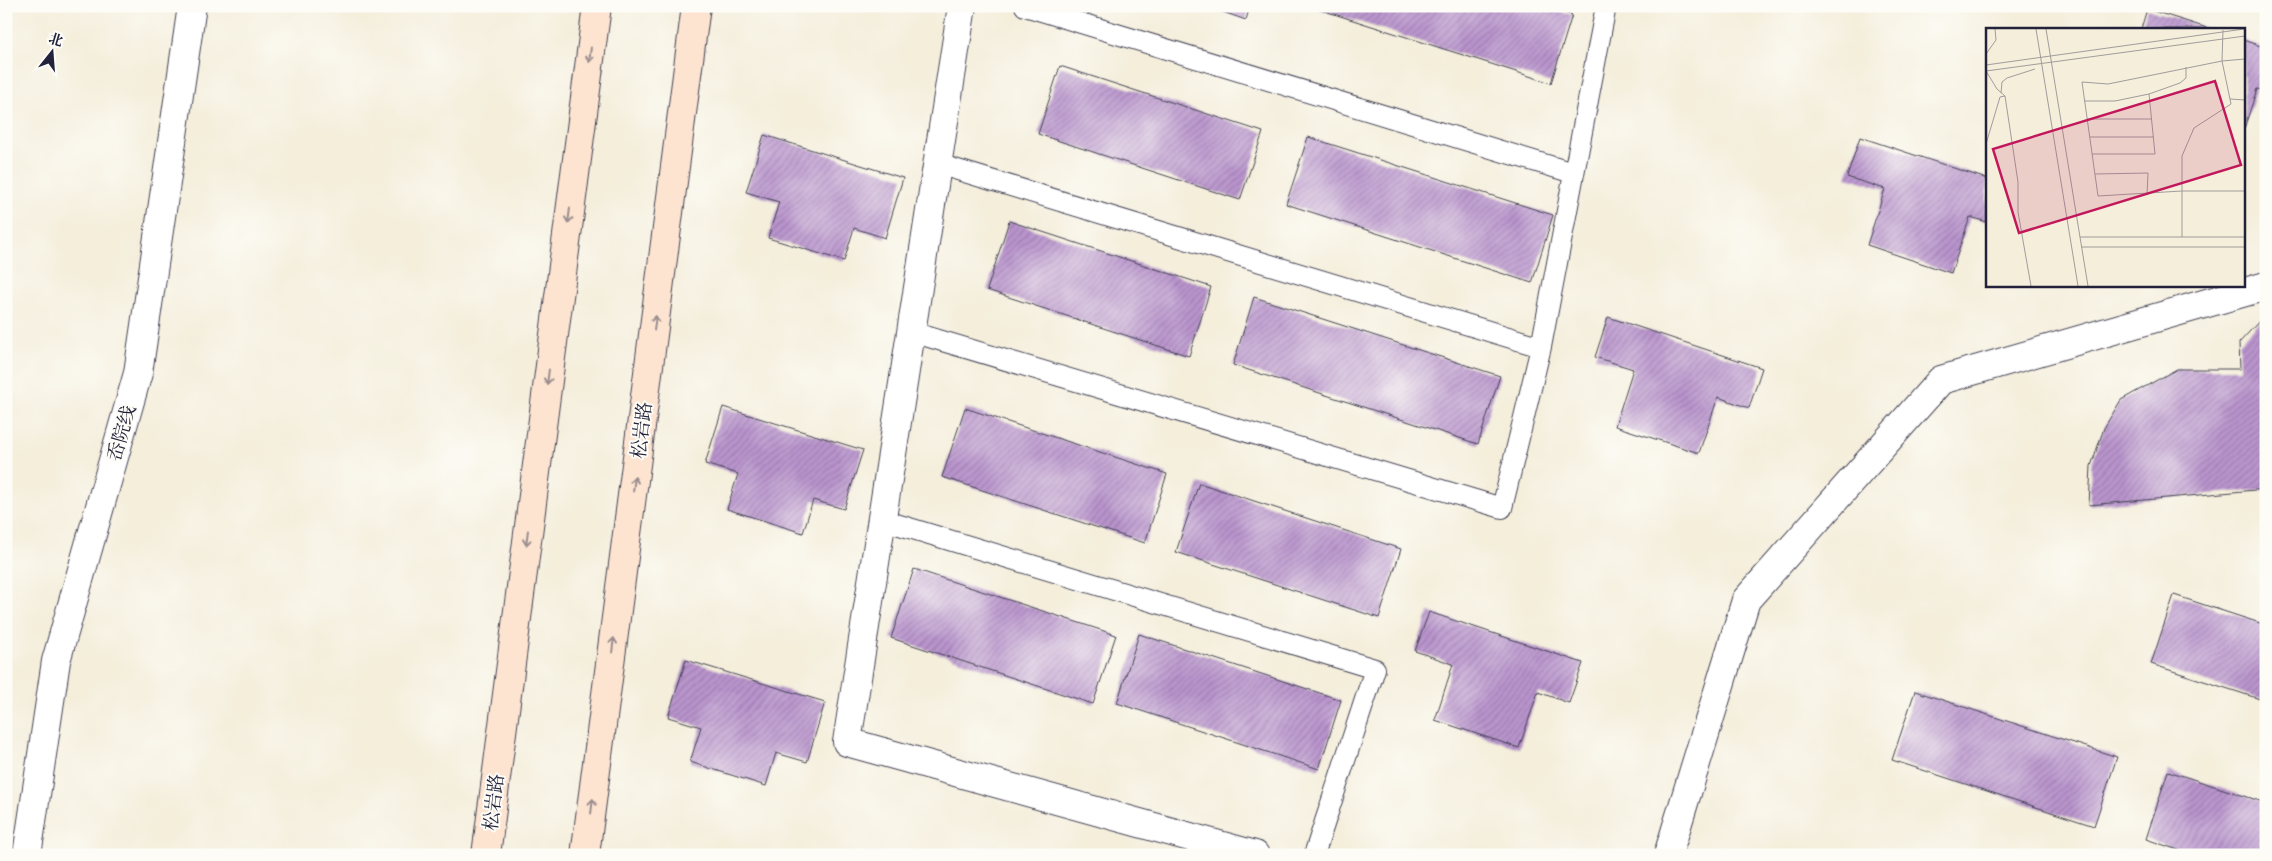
<svg xmlns="http://www.w3.org/2000/svg" width="2272" height="861" viewBox="0 0 2272 861" font-family="'Libre Bodoni','Noto Serif SC',serif">
	<defs>
		<pattern id="building-hatch" width="6" height="6" patternUnits="userSpaceOnUse" patternTransform="scale(1.25)"><rect width="6" height="6" fill="#ba95ce"/><path d="M-1 1l2-2M0 6l6-6M5 7l2-2" fill="none" stroke="#9779a8"/></pattern>
	</defs>
	<rect width="100%" height="100%" fill="#fdfcf7"/>
	<filter id="ink" filterUnits="userSpaceOnUse"><feTurbulence type="fractalNoise" baseFrequency=".02" numOctaves="2"/><feDisplacementMap in="SourceGraphic" scale="10" xChannelSelector="R" yChannelSelector="G"/><feConvolveMatrix kernelMatrix="1 2 1 2 8 2 1 2 1" color-interpolation-filters="sRGB"/></filter>
	<filter id="wash" filterUnits="userSpaceOnUse"><feTurbulence type="fractalNoise" baseFrequency=".0096" numOctaves="4" result="noise"/><feDisplacementMap in="SourceGraphic" scale="20" xChannelSelector="R" yChannelSelector="G"/><feGaussianBlur stdDeviation="1.12" result="paint"/><feColorMatrix in="noise" values="0 0 0 0 0 0 0 0 0 0 0 0 0 0 0 0 0 1.4 0 .05"/><feComposite in="paint" operator="in"/></filter>
	<g filter="url(#wash)">
		<rect width="100%" height="100%" fill="#f4eedb"/>
		<g id="blocks">
			<path fill="url(#building-hatch)" d="M1206,6H1250L1246,20Z
				M1544,6L1572,15L1551,83L1312,7Z
				M2147,9L2207,28V29H2141Z
				M2243,40L2266,48V91L2257,89L2244,129Z
				M1060,66L1263,132L1240,200L1038,134Z
				M764,135L903,178L885,238L854,228L844,261L768,238L779,202L746,192Z
				M1308,137L1553,215L1532,283L1286,204Z
				M1860,137L1987,179V222L1970,217L1951,273L1867,245L1885,189L1847,177Z
				M1009,221L1211,287L1189,356L987,290Z
				M1254,297L1500,376L1478,444L1233,365Z
				M1608,317L1762,368L1749,408L1718,397L1699,453L1615,426L1633,369L1595,357Z
				M2262,318H2266V489L2089,505L2091,466L2104,428L2121,400L2177,369H2240L2239,343Z
				M723,407L863,450L844,509L813,500L803,533L727,509L738,474L705,464Z
				M965,408L1167,474L1145,543L942,477Z
				M1199,483L1401,549L1379,618L1176,552Z
				M914,569L1116,635L1093,704L891,638Z
				M2174,595L2266,625V701L2151,664Z
				M1429,612L1583,663L1569,703L1538,692L1519,748L1435,720L1453,664L1415,651Z
				M1139,634L1341,700L1319,769L1117,703Z
				M686,660L825,702L807,762L776,753L766,786L690,762L701,727L668,717Z
				M1915,691L2117,757L2094,826L1892,760Z
				M2168,771L2266,803V855H2193L2146,839Z"/>
		</g>
	</g>
	<g filter="url(#ink)">
		<use href="#blocks" fill-opacity="0" stroke="#424153" stroke-width="1"/>
		<g fill="none" stroke-linecap="round" stroke-linejoin="round">
			<defs>
				<path id="service" d="M1025,6L1573,173
					M938,164L1541,347
					M912,332L1502,508L1541,347L1606,6
					M883,520L1375,669L1314,855"/>
				<path id="minor" d="M962,6L847,742L1255,855
					M1668,855L1746,600L1941,380L2266,286"/>
				<path id="tertiary" d="M27,855L56,661L138,373L192,6"/>
				<path id="secondary" d="M486,855L597,6
					M585,855L696,6"/>
			</defs>
			<use href="#service" stroke="#424153" stroke-width="22"/>
			<use href="#minor" stroke="#424153" stroke-width="30"/>
			<use href="#tertiary" stroke="#424153" stroke-width="30"/>
			<use href="#secondary" stroke="#424153" stroke-width="30"/>
			<use href="#service" stroke="#fff" stroke-width="20"/>
			<use href="#minor" stroke="#fff" stroke-width="28"/>
			<use href="#tertiary" stroke="#fff" stroke-width="28"/>
			<use href="#secondary" stroke="#fde4d1" stroke-width="28"/>
		</g>
		<defs><path id="oneway-shaft" d="M-6 0H5M1.5-3L5.5 0L1.5 3" fill="none" stroke-width="1.6" stroke-linecap="round" stroke-linejoin="round" transform="scale(1.25)"/></defs>
		<g stroke="#9a8d8e">
			<use href="#oneway-shaft" transform="translate(590 55) rotate(97)"/>
			<use href="#oneway-shaft" transform="translate(569 216) rotate(97)"/>
			<use href="#oneway-shaft" transform="translate(655 323) rotate(-83)"/>
			<use href="#oneway-shaft" transform="translate(548 377) rotate(97)"/>
			<use href="#oneway-shaft" transform="translate(634 484) rotate(-83)"/>
			<use href="#oneway-shaft" transform="translate(527 538) rotate(97)"/>
			<use href="#oneway-shaft" transform="translate(613 645) rotate(-83)"/>
			<use href="#oneway-shaft" transform="translate(592 806) rotate(-83)"/>
		</g>
	</g>
	<g text-anchor="middle" stroke-width="4" stroke-linejoin="round" paint-order="stroke">
		<g font-size="19" fill="#22223b" stroke="#fdfcf7">
			<text transform="translate(641 430) rotate(-83)" y="7">松岩路</text>
			<text transform="translate(121 433) rotate(-74)" y="7">岙院线</text>
			<text transform="translate(493 802) rotate(-83)" y="7">松岩路</text>
		</g>
	</g>
	<g transform="translate(1986 28)">
		<rect width="259" height="259" fill="#f4eedb"/>
		<path fill="none" stroke="#a09c9b" stroke-width="1" d="M50,1L92,258M60,1L102,258M237,2L236,33L122,56L96,54L112,168L196,163H259M0,26L10,12L9,1M0,37L258,1M0,43L259,8M0,43L11,61M11,61L19,68L32,154V184L45,258M15,65L16,54L21,50L49,41M244,71L259,72M98,73H129L163,66M101,91H166M104,109H168M0,116L14,69L19,68M106,126H169L163,66L194,55L200,50V39M109,146L162,145L161,167M94,209H259M196,209V128L208,100L245,76L236,33L259,31M95,219H259"/>
		<path fill="#c2185b" fill-opacity="0.15" stroke="#c2185b" stroke-width="2.5" d="M229,53L255,137L33,205L7,121Z"/>
		<rect width="259" height="259" fill="none" stroke="#22223b" stroke-width="2.5"/>
	</g>
	<rect width="2272" height="861" fill="none" stroke="#fdfcf7" stroke-width="25"/>
	<g transform="translate(52 52) rotate(17)" stroke="#fdfcf7" stroke-width="4" paint-order="stroke">
	<path d="M0-4L9 19L0 12L-9 19Z" fill="#22223b"/>
	<text y="-8" font-size="14" font-weight="bold" text-anchor="middle" fill="#22223b">北</text>
	</g>
</svg>
